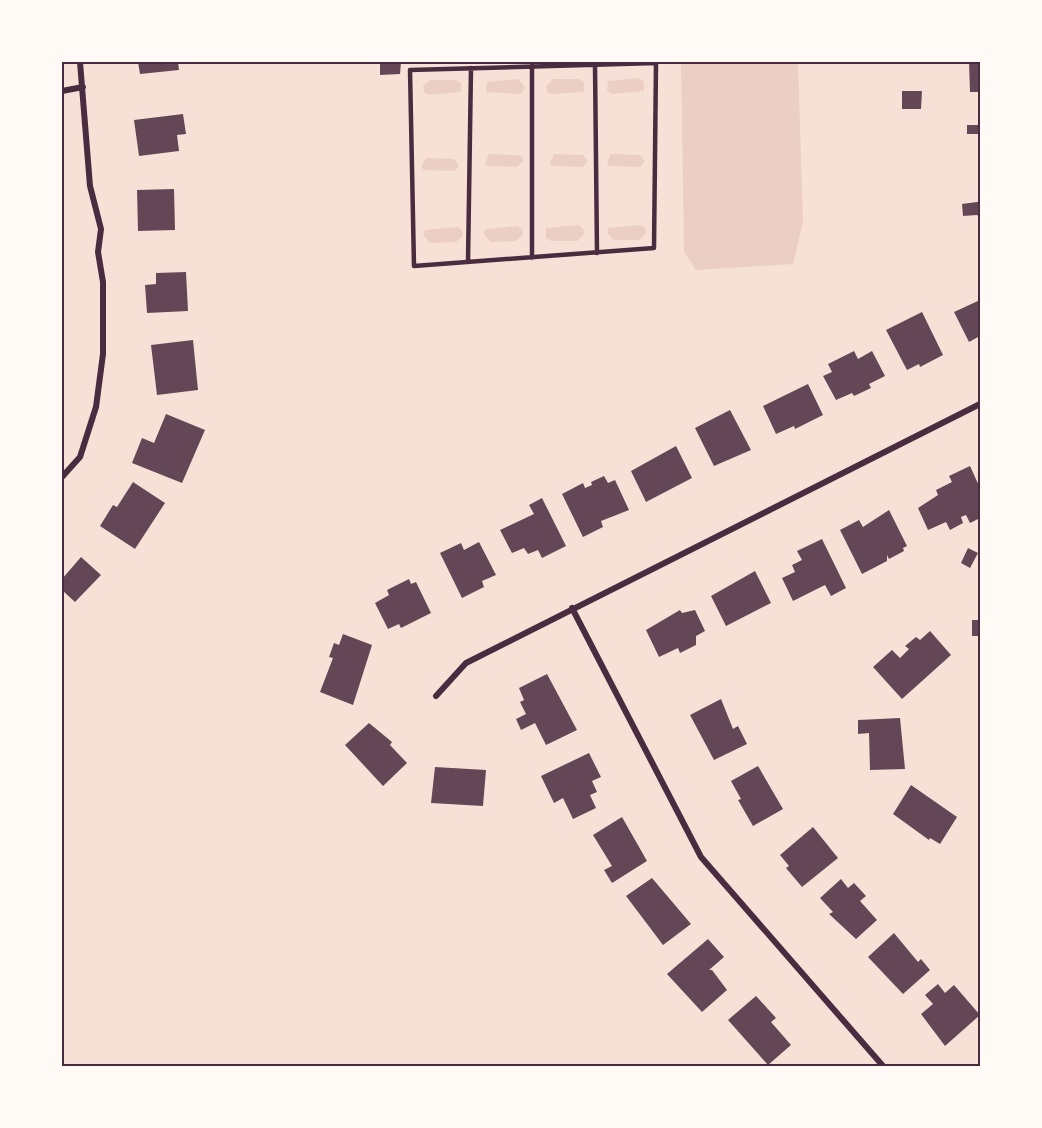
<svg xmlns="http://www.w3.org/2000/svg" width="1042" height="1128" viewBox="0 0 1042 1128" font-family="'Golos Text',sans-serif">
	<rect width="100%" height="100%" fill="#f7e1d7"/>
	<path fill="#ebcfc5" d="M681,62H798L803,222L793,264L696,270L684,252Z
		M639,78L644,82V91L612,94L607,91L608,81Z
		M518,79L525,87L523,92L519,94L486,92L487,82Z
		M553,79H579L584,82V92L552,94L547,92L546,86Z
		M430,80H456L461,83V92L429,95L424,92L423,86Z
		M489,154L518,155L522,157L523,161L517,167L487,166L485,163Z
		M554,154L583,155L588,161L583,167L552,166L550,163Z
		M611,154L640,155L645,161L640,167L609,166L607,163Z
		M426,158L454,159L459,166L454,171L424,170L421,167Z
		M578,225L583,228L584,234L577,241H551L546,238V228Z
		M640,225L645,227L646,233L639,240H614L607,233L608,228Z
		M517,226L522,229L523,235L516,241L491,242L484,234L485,229Z
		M457,227L462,230L463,236L456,242L430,243L423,235L425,230Z"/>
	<path fill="#644757" d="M138,62H178L179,70L140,74Z
		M380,62H401L400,74L380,75Z
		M969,62H980V92H970Z
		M902,91H922L921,109H902Z
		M183,114L186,134L177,135L179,151L139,156L134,120Z
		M967,125H980V134H967Z
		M174,189L175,230L138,231L137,190Z
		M977,202H980V218L977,215L963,216L962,204Z
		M186,272L188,311L147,313L145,285L156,284V273Z
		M980,300V336L969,342L954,312Z
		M922,312L943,355L920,367L919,364L907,370L886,330Z
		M193,340L198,390L157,395L151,345Z
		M854,351L858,359L872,351L885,376L869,384L871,388L854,396L852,393L836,400L823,376L832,372L828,364Z
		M808,384L823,415L795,429L794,426L776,434L763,406Z
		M730,410L751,450L714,466L695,428Z
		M166,414L205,430L182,483L132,463L142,438L154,443Z
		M676,446L692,478L646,502L631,471Z
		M970,466L980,488V518L970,523L966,515L961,517L963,523L950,530L946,522L928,530L918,508L938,495L936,490L952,482L949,476Z
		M604,476L608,483L615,480L629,510L601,521L603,527L583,537L562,494L583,483L585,488L592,485L591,482Z
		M133,482L165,503L135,549L100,526L113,505L117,507Z
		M542,498L566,546L542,558L538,550L528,554L524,548L512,553L500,530L534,514L529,505Z
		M889,510L907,546L903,548L904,551L889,559L887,555V561L862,574L840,530L859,520L863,527Z
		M822,539L846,588L831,596L825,585L793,601L782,578L795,572L792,565L802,560L797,551Z
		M479,542L496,575L482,581L484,587L462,598L440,553L461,543L464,550Z
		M968,548L978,553L970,568L961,563Z
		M81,557L101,575L75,602L62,590V579Z
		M755,571L771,603L726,626L711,596Z
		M409,579L411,584L416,582L431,613L401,628L399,624L388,629L375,603L389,595L387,590Z
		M680,610L682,613L695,610L705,631L696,636V645L680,653L678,648L659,657L646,630Z
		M972,620H980V636H972Z
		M930,631L951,655L902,699L873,667L892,650L900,658L909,649L905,646L916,637L920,640Z
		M343,634L372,645L353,705L320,692L333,658L329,657L334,643L339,645Z
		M547,674L577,730L546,745L535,723L521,730L516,719L526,714L520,702L524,700L519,688Z
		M721,699L733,729L738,726L747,744L714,760L690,715Z
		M900,718L905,769L870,770L869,733L858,734V720Z
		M369,723L392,742L390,745L407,763L383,786L345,745Z
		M589,753L601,777L592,781L597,792L590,795L596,808L573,819L563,798L554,803L541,776Z
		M758,766L783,809L753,826L738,800L741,799L731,781Z
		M435,767L486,770L483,806L431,803Z
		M911,785L957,817L940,844L930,838L929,840L893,814Z
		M622,817L647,861L612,883L604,870L612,866L593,835Z
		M813,827L838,858L802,887L786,868L789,866L780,855Z
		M652,878L691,924L663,945L626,896Z
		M841,879L848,888L854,883L866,896L860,901L877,920L856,939L829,914L833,912L820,898Z
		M894,933L918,962L921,959L930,970L903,994L868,957Z
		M708,939L724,957L709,970H712L727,990L702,1012L667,974Z
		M938,984L945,993L954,985L980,1015L945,1046L921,1014L933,1004L925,995Z
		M756,996L776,1018L771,1022L791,1045L768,1065L728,1020Z"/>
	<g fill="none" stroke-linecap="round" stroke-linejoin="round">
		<path stroke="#4a2c40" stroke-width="4.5" d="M656,63L410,70L414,266L654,248L656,63V62
			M595,65L597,253
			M532,258V66
			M468,262L471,68"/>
		<path stroke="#4a2c40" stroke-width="6" d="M62,91L83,87
			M62,477L80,457L96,407L103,354V282L98,252L101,229L90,186L80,62
			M572,608L701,857L883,1066
			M436,696L466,663L980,404"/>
	</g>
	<rect width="1042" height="1128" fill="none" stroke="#fffaf5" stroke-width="126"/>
	<rect x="63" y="63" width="916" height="1002" fill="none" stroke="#4a2c40" stroke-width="2"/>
</svg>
